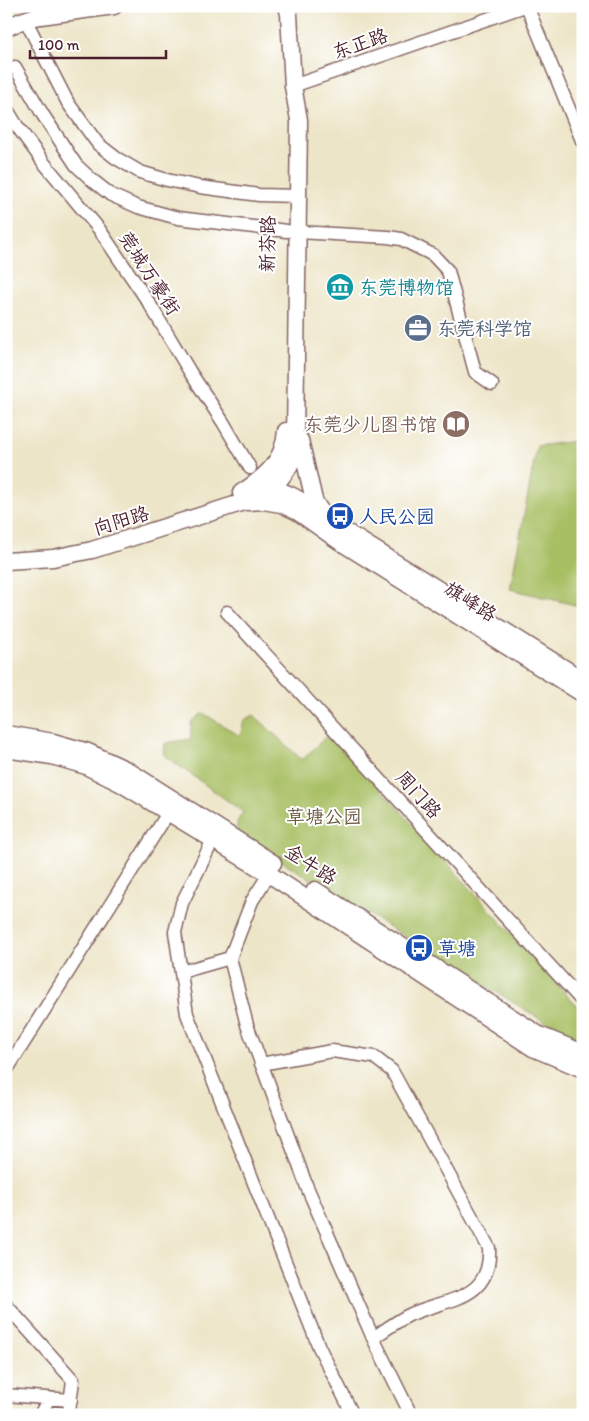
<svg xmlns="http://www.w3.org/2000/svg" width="589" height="1421" viewBox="0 0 589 1421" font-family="Itim,'LXGW WenKai TC',sans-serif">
	<rect width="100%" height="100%" fill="#fff"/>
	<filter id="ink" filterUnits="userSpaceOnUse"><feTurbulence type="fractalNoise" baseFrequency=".02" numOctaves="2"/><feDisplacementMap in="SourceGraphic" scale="10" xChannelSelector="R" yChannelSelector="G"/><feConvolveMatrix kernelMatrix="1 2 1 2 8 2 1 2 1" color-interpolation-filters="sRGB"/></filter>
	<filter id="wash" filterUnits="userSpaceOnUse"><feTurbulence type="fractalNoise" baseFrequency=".0096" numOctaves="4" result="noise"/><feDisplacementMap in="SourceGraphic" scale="20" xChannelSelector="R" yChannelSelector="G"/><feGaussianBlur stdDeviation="1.12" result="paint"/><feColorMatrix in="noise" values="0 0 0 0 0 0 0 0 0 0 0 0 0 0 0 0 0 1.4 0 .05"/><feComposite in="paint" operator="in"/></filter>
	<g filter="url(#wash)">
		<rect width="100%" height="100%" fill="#ede5c7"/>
		<path fill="#a8bf64" stroke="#796f48" d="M583,440V607L510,589L537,446Z
			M203,713L240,736L244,720L254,715L302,760L330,733L583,1013V1045L237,834V822L243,812L164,755L165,743L191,739V722Z"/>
	</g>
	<g filter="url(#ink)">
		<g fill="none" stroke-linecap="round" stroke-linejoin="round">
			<defs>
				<path id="minor" d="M527,6L583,143
					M25,19L68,103L98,144L116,158L140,172L167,180L200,187L259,195L298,196
					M15,67L43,115L76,165L92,180L111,195L138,207L178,218L287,231
					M293,86L525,6
					M6,108L17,126L44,163L99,229L149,303L190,372L223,422L250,468
					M298,232L388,237L401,239L433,255L448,271L475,372L492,384
					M227,612L583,1002
					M213,840L182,903L175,932L187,1014L319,1347L353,1415
					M269,874L252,901L230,958L247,1025L307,1187L373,1338L411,1415
					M181,972L230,958
					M261,1064L332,1051L374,1057L392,1071L489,1248C492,1302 445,1298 409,1315C397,1321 385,1330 373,1338
					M6,1071L168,813
					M6,1305L73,1380L69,1411L73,1415
					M6,1395L71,1400
					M40,1415L49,1398"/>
				<path id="major" d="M6,28L21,21L33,17L114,6
					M300,440L314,500C320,514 332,522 345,531L583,680
					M262,490C284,487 302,501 319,513
					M241,493C265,477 284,462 286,431
					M248,502L263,501L281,504L298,512L339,541L583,694
					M6,561L53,558L92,550L244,502L270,489L278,482L289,467L292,459L295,441L299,120L293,86L289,14L287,6
					M6,734L53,742L88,752L127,770L273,863
					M6,749L52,756L86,766L120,783L269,874L533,1048L583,1069
					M315,890L539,1035L583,1053"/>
			</defs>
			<use href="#minor" stroke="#836462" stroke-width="15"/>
			<use href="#major" stroke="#836462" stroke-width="19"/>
			<use href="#minor" stroke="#fff" stroke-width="12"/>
			<use href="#major" stroke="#fff" stroke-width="16"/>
		</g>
	</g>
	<defs>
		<symbol id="museum-disc" viewBox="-11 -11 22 22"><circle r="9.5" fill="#0f9aa8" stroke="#fff"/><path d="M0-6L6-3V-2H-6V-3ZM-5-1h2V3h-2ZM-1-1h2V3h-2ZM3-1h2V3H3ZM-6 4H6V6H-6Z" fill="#fff"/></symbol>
		<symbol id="office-disc" viewBox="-11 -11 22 22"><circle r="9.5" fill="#5c6f8a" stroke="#fff"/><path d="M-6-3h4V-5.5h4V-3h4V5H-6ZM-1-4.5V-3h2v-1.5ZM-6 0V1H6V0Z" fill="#fff"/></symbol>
		<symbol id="library-disc" viewBox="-11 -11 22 22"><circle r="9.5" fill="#8d6e63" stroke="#fff"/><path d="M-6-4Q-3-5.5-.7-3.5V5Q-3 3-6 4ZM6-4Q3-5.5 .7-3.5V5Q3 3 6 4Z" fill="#fff"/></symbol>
		<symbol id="bus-disc" viewBox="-11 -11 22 22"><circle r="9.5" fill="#1a4fb4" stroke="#fff"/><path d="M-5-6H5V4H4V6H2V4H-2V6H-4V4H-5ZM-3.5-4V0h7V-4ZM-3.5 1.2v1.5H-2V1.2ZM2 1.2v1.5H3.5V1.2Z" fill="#fff"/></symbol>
	</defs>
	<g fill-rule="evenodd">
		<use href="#museum-disc" x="324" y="271" width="32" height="32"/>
		<use href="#office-disc" x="402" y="312" width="32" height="32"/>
		<use href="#library-disc" x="440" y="408" width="32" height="32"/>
		<use href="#bus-disc" x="324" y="500" width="32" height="32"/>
		<use href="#bus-disc" x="403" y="932" width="32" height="32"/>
	</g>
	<g text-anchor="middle" stroke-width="4" stroke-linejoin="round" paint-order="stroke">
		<g font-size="19" fill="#4a1f2b" stroke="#fff">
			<text transform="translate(360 43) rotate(-19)" y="7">东正路</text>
			<text transform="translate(267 244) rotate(-89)" y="7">新芬路</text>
			<text transform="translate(150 273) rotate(57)" y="7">莞城万豪街</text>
			<text transform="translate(121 520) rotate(-17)" y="7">向阳路</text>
			<text transform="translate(471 601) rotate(32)" y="7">旗峰路</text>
			<text transform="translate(419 794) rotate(48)" y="7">周门路</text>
			<text transform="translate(311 864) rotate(33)" y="7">金牛路</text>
		</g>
		<g font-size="19" fill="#0d838f" stroke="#fff" text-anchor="start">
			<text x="359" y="294">东莞博物馆</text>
		</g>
		<g font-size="19" fill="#4e5e75" stroke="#fff" text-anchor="start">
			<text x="437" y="335">东莞科学馆</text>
		</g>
		<g font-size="19" fill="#785e54" stroke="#fff" text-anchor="end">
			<text x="437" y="431">东莞少儿图书馆</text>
		</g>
		<g font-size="19" fill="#164399" stroke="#fff" text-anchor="start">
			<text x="359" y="523">人民公园</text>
			<text x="438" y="955">草塘</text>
		</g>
		<g font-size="19" fill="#6b573f" stroke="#fff">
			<text x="324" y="823">草塘公园</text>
		</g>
	</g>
	<rect width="589" height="1421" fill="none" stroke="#fff" stroke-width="25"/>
	<path d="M30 50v8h136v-8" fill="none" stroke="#4a1f2b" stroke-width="2.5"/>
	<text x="38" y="50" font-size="15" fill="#4a1f2b" stroke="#ffffff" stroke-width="4" paint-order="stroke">100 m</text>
</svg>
